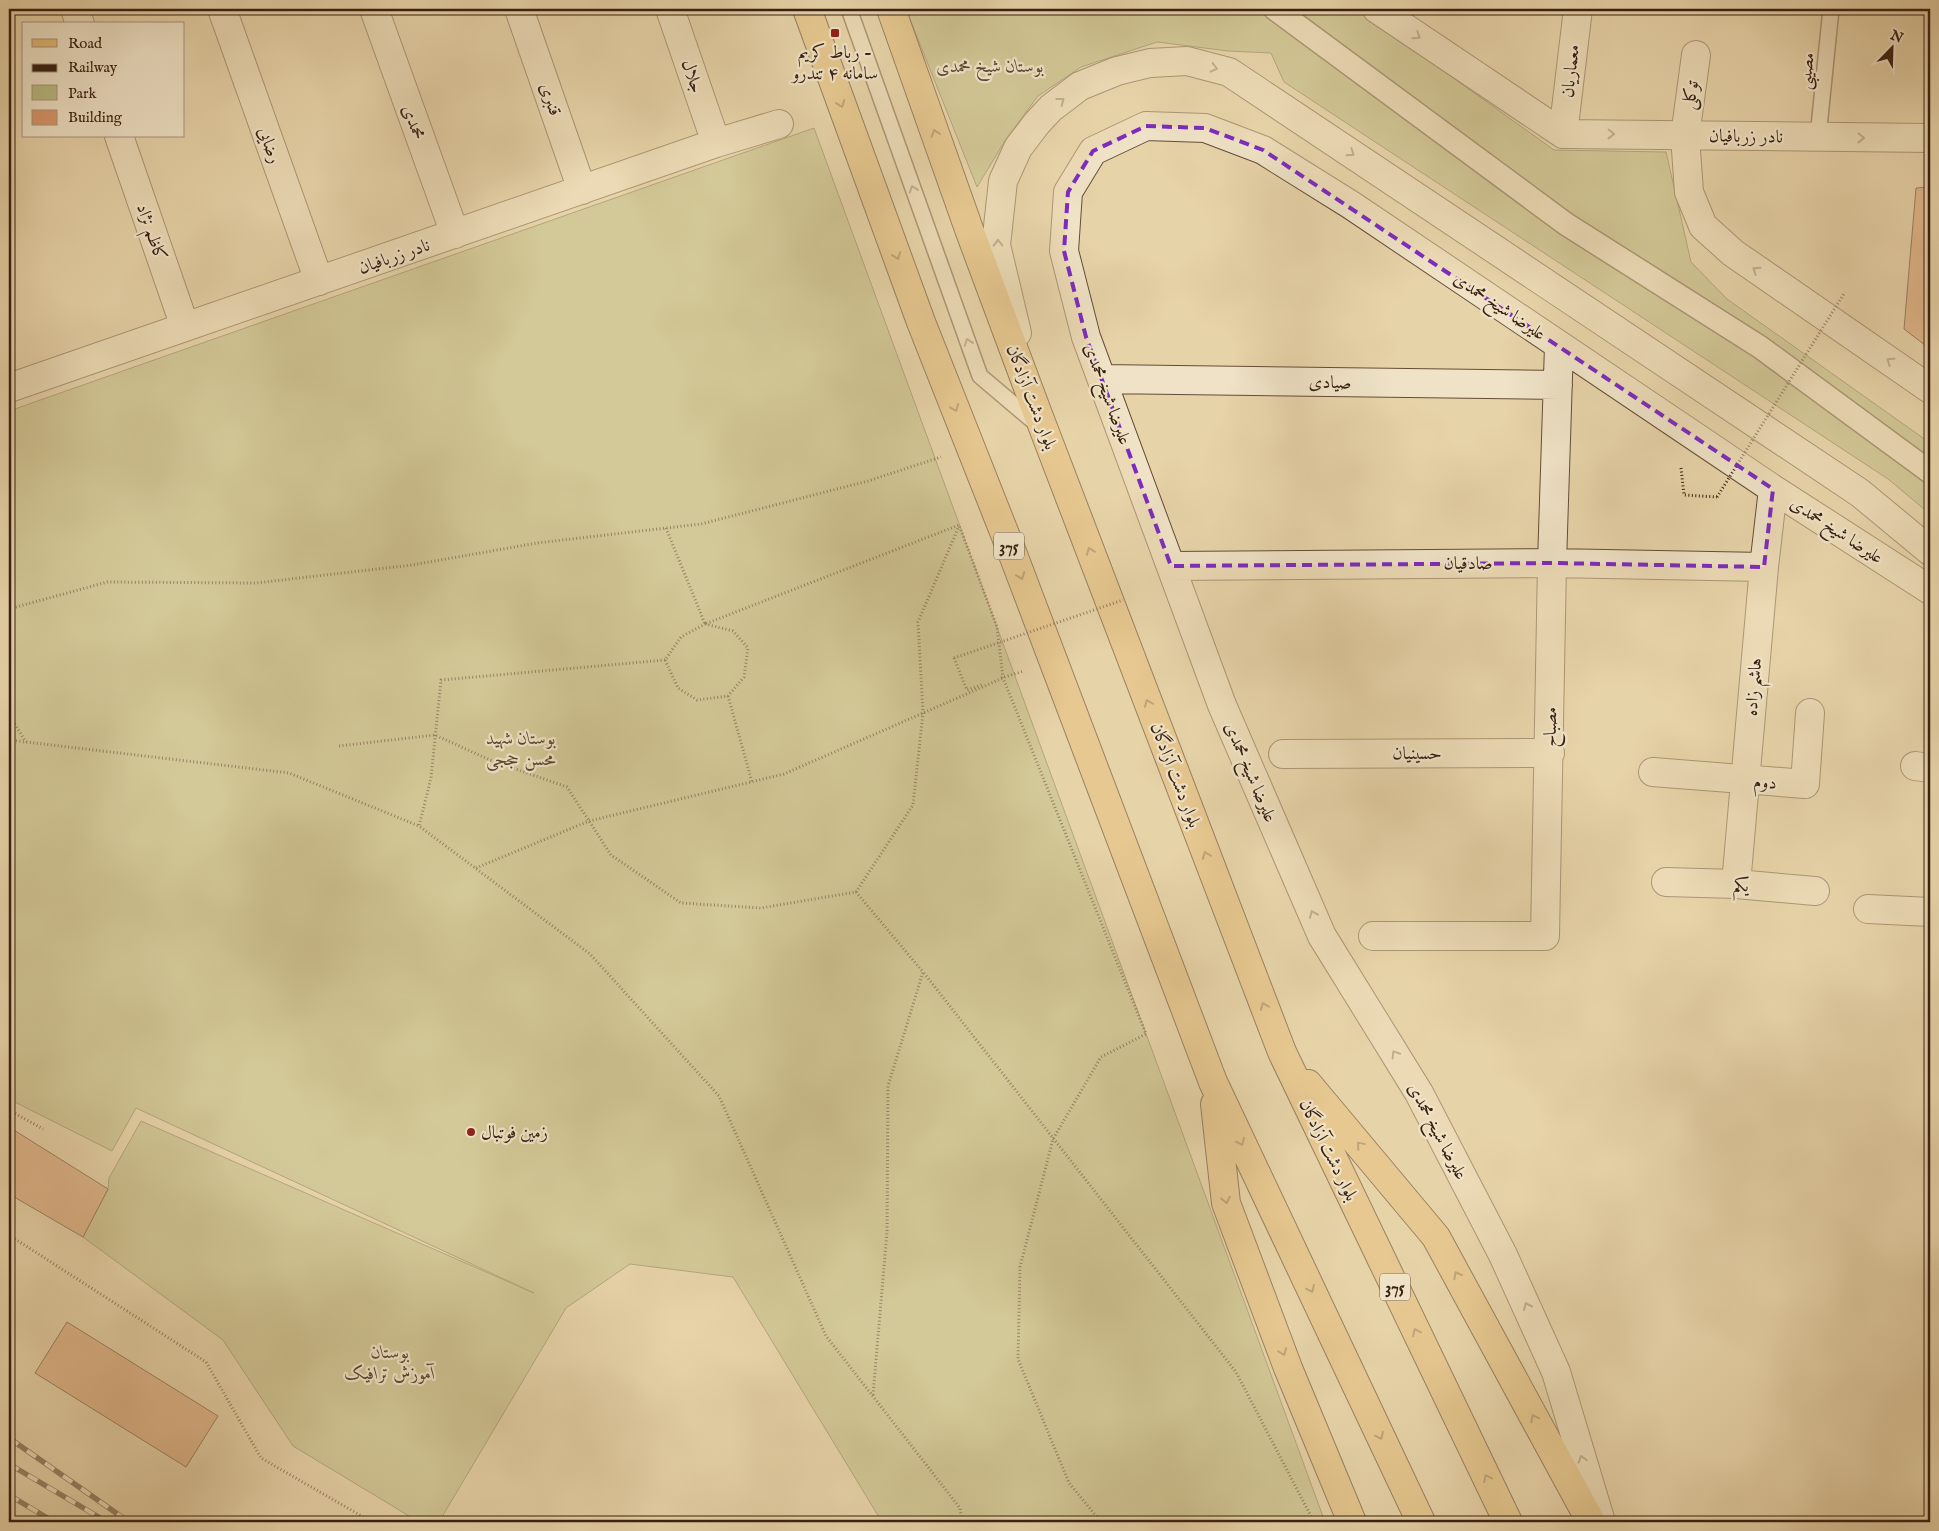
<svg xmlns="http://www.w3.org/2000/svg" width="1939" height="1531" viewBox="0 0 1939 1531" font-family="'IM FELL English',Amiri,serif">
	<rect width="100%" height="100%" fill="#e7d3a8"/>
	<filter id="stains"><feTurbulence type="fractalNoise" baseFrequency=".004" numOctaves="4"/><feColorMatrix values="0 0 0 0 .2 0 0 0 0 .09 0 0 0 0 .02 0 0 0 .5 -.17"/></filter>
	<radialGradient id="worn" r=".72"><stop offset=".6" stop-color="#630" stop-opacity="0"/><stop offset="1" stop-color="#630" stop-opacity=".3"/></radialGradient>
	<path fill="#babb84" stroke="#796e4a" d="M906,9H1357L1554,150L1666,152L1691,262L1727,299L1930,443V514L1888,479L1284,82L1271,53L1228,51L1157,42L1081,67L1038,96L1006,139L977,187Z
		M814,128L1325,1522H882L733,1277L630,1264L566,1308L439,1522H419L293,1446L223,1340L83,1237L108,1189L109,1178L141,1121L534,1293L136,1108L112,1151L9,1099V411Z"/>
	<path fill="#da976b" stroke="#382011" d="M1930,187V349L1904,329L1916,188Z
		M9,1127L108,1189L83,1237L9,1194Z
		M67,1322L218,1416L186,1467L35,1373Z"/>
	<g fill="none" stroke-linecap="round" stroke-linejoin="round">
		<defs>
			<path id="service" d="M849,9L980,376L1038,425
				M1818,137L1831,9"/>
			<path id="pedestrian" d="M1275,9L1566,224L1760,347L1930,472"/>
			<path id="minor" d="M75,9L80,24
				M222,9L319,281
				M374,9L455,234
				M519,9L582,190
				M670,9L716,143
				M1377,9L1563,134
				M1563,134L1930,138
				M1563,134L1578,9
				M119,136L185,327
				M1685,136L1696,55
				M1102,379L1558,385
				M9,388L716,143L779,124
				M1171,566L1552,563L1764,567
				M1283,754L1550,753
				M1915,766L1930,768
				M1653,772L1805,784L1810,713
				M1666,882L1736,884L1815,891
				M1736,884L1764,567L1773,489
				M1868,909L1930,912
				M1373,936H1545L1552,563L1559,346
				M1601,1522L1556,1372L1503,1255L1419,1093L1322,936L1222,705L1086,337L1064,251L1068,192L1093,151L1146,126L1205,128L1263,150L1351,205L1773,489L1930,590"/>
			<path id="tertiary" d="M1685,136L1689,192L1703,226L1733,253L1930,389
				M1017,333L996,245L1003,181L1018,148L1037,123L1051,108L1080,86L1117,71L1150,63L1187,61L1229,72L1860,493L1930,551"/>
			<path id="primary" d="M807,9L921,322L1012,552L1213,1082L1421,1522
				M891,9L970,232L1036,409L1282,1052L1508,1522
				M1308,1084L1436,1237L1591,1522
				M1215,1104L1226,1203L1288,1368L1352,1522"/>
		</defs>
		<use href="#service" stroke="#644d37" stroke-width="18"/>
		<use href="#pedestrian" stroke="#644d37" stroke-width="25"/>
		<use href="#minor" stroke="#644d37" stroke-width="30"/>
		<use href="#tertiary" stroke="#644d37" stroke-width="30"/>
		<use href="#primary" stroke="#382011" stroke-width="30"/>
		<path stroke="#382011" stroke-width="3" stroke-dasharray="1 2.5" stroke-linecap="butt" d="M9,151L13,150
			M1681,468L1684,495L1717,497
			M666,528L705,624L959,525L997,627L1003,678L1146,1034L1101,1057L1053,1139L1020,1267L1018,1359L1069,1483L1101,1522
			M9,609L107,582L256,583L412,565L537,543L701,524L868,481L941,457
			M705,624L733,631L748,648L744,677L728,696L697,700L678,688L665,660L681,637Z
			M954,658L967,690L984,684
			M665,660L441,680L431,778L419,826L590,954L719,1096L826,1336L960,1508L962,1522
			M1001,678L1024,671
			M728,696L752,782
			M9,715L26,742
			M9,740L289,773L419,826
			M339,746L435,735L490,760L567,787L611,855L681,903L761,908L856,892L923,972L888,1086L887,1232L873,1395
			M476,868L589,821L784,774L1003,678
			M856,892L913,805L923,713L918,622L959,526
			M924,973L1236,1372L1314,1522
			M9,1110L43,1129
			M9,1235L206,1362L261,1458L372,1522"/>
		<use href="#service" stroke="#efe2c6" stroke-width="15"/>
		<use href="#pedestrian" stroke="#efe2c6" stroke-width="22"/>
		<use href="#minor" stroke="#efe2c6" stroke-width="28"/>
		<use href="#tertiary" stroke="#efe2c6" stroke-width="28"/>
		<use href="#primary" stroke="#e4ba74" stroke-width="28"/>
		<defs>
			<path id="rail" d="M9,1438L129,1522
				M9,1464L107,1522
				M9,1495L54,1522"/>
		</defs>
		<use href="#rail" stroke="#382011" stroke-width="5.5"/>
		<use href="#rail" stroke="#efe2c6" stroke-width="4" stroke-dasharray="11" stroke-linecap="butt"/>
		<path stroke="#382011" stroke-width="3" stroke-dasharray="1 2.5" stroke-linecap="butt" d="M1717,497L1845,292
			M954,658L1123,600"/>
	</g>
	<defs><path id="oneway-chevron" d="M-2-3.5L2.5 0L-2 3.5" fill="none" stroke-width="1.6" stroke-linecap="round" stroke-linejoin="round" transform="scale(1.25)"/></defs>
	<g stroke="#94816c">
		<use href="#oneway-chevron" transform="translate(1417 36) rotate(34)"/>
		<use href="#oneway-chevron" transform="translate(1214 68) rotate(14)"/>
		<use href="#oneway-chevron" transform="translate(1061 101) rotate(-37)"/>
		<use href="#oneway-chevron" transform="translate(1611 134) rotate(1)"/>
		<use href="#oneway-chevron" transform="translate(1861 138) rotate(1)"/>
		<use href="#oneway-chevron" transform="translate(1351 153) rotate(34)"/>
		<use href="#oneway-chevron" transform="translate(913 189) rotate(-109)"/>
		<use href="#oneway-chevron" transform="translate(998 243) rotate(-91)"/>
		<use href="#oneway-chevron" transform="translate(1756 270) rotate(-145)"/>
		<use href="#oneway-chevron" transform="translate(968 342) rotate(-109)"/>
		<use href="#oneway-chevron" transform="translate(1890 361) rotate(-146)"/>
		<use href="#oneway-chevron" transform="translate(1313 914) rotate(-113)"/>
		<use href="#oneway-chevron" transform="translate(1395 1054) rotate(-122)"/>
		<use href="#oneway-chevron" transform="translate(1527 1306) rotate(-114)"/>
		<use href="#oneway-chevron" transform="translate(1582 1459) rotate(-106)"/>
	</g>
	<g stroke="#8e6d42">
		<use href="#oneway-chevron" transform="translate(841 104) rotate(70)"/>
		<use href="#oneway-chevron" transform="translate(935 133) rotate(-109)"/>
		<use href="#oneway-chevron" transform="translate(897 256) rotate(70)"/>
		<use href="#oneway-chevron" transform="translate(955 408) rotate(68)"/>
		<use href="#oneway-chevron" transform="translate(1090 551) rotate(-111)"/>
		<use href="#oneway-chevron" transform="translate(1021 576) rotate(69)"/>
		<use href="#oneway-chevron" transform="translate(1148 703) rotate(-111)"/>
		<use href="#oneway-chevron" transform="translate(1206 855) rotate(-111)"/>
		<use href="#oneway-chevron" transform="translate(1264 1006) rotate(-111)"/>
		<use href="#oneway-chevron" transform="translate(1241 1142) rotate(65)"/>
		<use href="#oneway-chevron" transform="translate(1360 1145) rotate(-130)"/>
		<use href="#oneway-chevron" transform="translate(1226 1200) rotate(79)"/>
		<use href="#oneway-chevron" transform="translate(1457 1275) rotate(-118)"/>
		<use href="#oneway-chevron" transform="translate(1311 1289) rotate(65)"/>
		<use href="#oneway-chevron" transform="translate(1416 1332) rotate(-116)"/>
		<use href="#oneway-chevron" transform="translate(1283 1352) rotate(69)"/>
		<use href="#oneway-chevron" transform="translate(1534 1418) rotate(-118)"/>
		<use href="#oneway-chevron" transform="translate(1380 1436) rotate(65)"/>
		<use href="#oneway-chevron" transform="translate(1487 1478) rotate(-116)"/>
	</g>
	<path d="M0 0H1939V1531H0ZM1146,126L1205,128L1263,150L1773,489L1764,567L1552,563L1171,566L1086,337L1064,251L1068,192L1093,151Z" fill="#e7d3a8" fill-opacity=".55" fill-rule="evenodd"/>
	<path fill="none" stroke="#7b2cbf" stroke-width="4" stroke-dasharray="10 6" stroke-linejoin="round" d="M1146,126L1205,128L1263,150L1773,489L1764,567L1552,563L1171,566L1086,337L1064,251L1068,192L1093,151Z"/>
	<g fill="#8f2418" stroke="#efe2c6" stroke-width="2">
		<rect x="830" y="28" width="10" height="10" rx="2.5"/>
		<circle cx="471" cy="1132" r="5"/>
	</g>
	<g text-anchor="middle" stroke-width="4.5" stroke-linejoin="round" paint-order="stroke">
		<g fill="#efe2c6" stroke="#6f5a47" stroke-width="1">
			<rect x="994" y="532.5" width="30" height="27" rx="4"/>
			<rect x="1380" y="1273.5" width="30" height="27" rx="4"/>
		</g>
		<g font-size="16" font-weight="bold" fill="#382011">
			<text x="1009" y="552">375</text>
			<text x="1395" y="1293">375</text>
		</g>
		<g font-size="18" fill="#382011" stroke="#efe2c6">
			<text x="835" y="58">رباط کریم -<tspan x="835" dy="21">سامانه ۴ تندرو</tspan></text>
			<text x="481" y="1138" text-anchor="start">زمین فوتبال</text>
		</g>
		<g font-size="18" font-style="italic" fill="#58472e" stroke="#efe2c6">
			<text x="990" y="72">بوستان شیخ محمدی</text>
			<text x="521" y="744">بوستان شهید<tspan x="521" dy="21">محسن حججی</tspan></text>
			<text x="390" y="1358">بوستان<tspan x="390" dy="21">آموزش ترافیک</tspan></text>
		</g>
		<g font-size="18" fill="#382011" stroke="#efe2c6">
			<text transform="translate(1570 71) rotate(-83)" y="6">معماریان</text>
			<text transform="translate(1806 71) rotate(-84)" y="6">مصیبی</text>
			<text transform="translate(693 76) rotate(71)" y="6">جلال</text>
			<text transform="translate(1690 95) rotate(-82)" y="6">توکلی</text>
			<text transform="translate(551 99) rotate(71)" y="6">قنبری</text>
			<text transform="translate(414 122) rotate(70)" y="6">محمدی</text>
			<text transform="translate(1746 136) rotate(1)" y="6">نادر زربافیان</text>
			<text transform="translate(270 145) rotate(70)" y="6">رضایی</text>
			<text transform="translate(152 232) rotate(71)" y="6">کاظم نژاد</text>
			<text transform="translate(394 256) rotate(-19)" y="6">نادر زربافیان</text>
			<text transform="translate(1500 306) rotate(34)" y="6">علیرضا شیخ محمدی</text>
			<text transform="translate(1330 382) rotate(1)" y="6">صیادی</text>
			<text transform="translate(1108 394) rotate(70)" y="6">علیرضا شیخ محمدی</text>
			<text transform="translate(1032 397) rotate(69)" y="6">بلوار دشت آزادگان</text>
			<text transform="translate(1837 530) rotate(33)" y="6">علیرضا شیخ محمدی</text>
			<text x="1468" y="569">صادقیان</text>
			<text transform="translate(1753 687) rotate(-85)" y="6">هاشم زاده</text>
			<text transform="translate(1550 727) rotate(-89)" y="6">مصباح</text>
			<text x="1417" y="759">حسینیان</text>
			<text transform="translate(1251 772) rotate(67)" y="6">علیرضا شیخ محمدی</text>
			<text transform="translate(1176 775) rotate(69)" y="6">بلوار دشت آزادگان</text>
			<text transform="translate(1765 782) rotate(4)" y="6">دوم</text>
			<text transform="translate(1741 885) rotate(4)" y="6">یکم</text>
			<text transform="translate(1438 1131) rotate(62)" y="6">علیرضا شیخ محمدی</text>
			<text transform="translate(1329 1150) rotate(64)" y="6">بلوار دشت آزادگان</text>
		</g>
	</g>
	<rect width="1939" height="1531" fill="none" stroke="#e7d3a8" stroke-width="30"/>
	<rect x="10" y="10" width="1919" height="1511" fill="none" stroke="#382011" stroke-width="2.5"/>
	<rect x="15" y="15" width="1909" height="1501" fill="none" stroke="#382011"/>
	<rect x="22" y="22" width="162" height="115" fill="#efe2c6" stroke="#a6947e"/>
	<rect x="32" y="39" width="25" height="8" fill="#e4ba74" stroke="#a6947e"/>
	<text x="68" y="48" font-size="15" fill="#382011">Road</text>
	<rect x="32" y="64" width="25" height="8" fill="#382011" stroke="#a6947e"/>
	<text x="68" y="72" font-size="15" fill="#382011">Railway</text>
	<rect x="32" y="85" width="25" height="15" fill="#babb84" stroke="#a6947e"/>
	<text x="68" y="98" font-size="15" fill="#382011">Park</text>
	<rect x="32" y="110" width="25" height="15" fill="#da976b" stroke="#a6947e"/>
	<text x="68" y="122" font-size="15" fill="#382011">Building</text>
	<g transform="translate(1892 48) rotate(23)" stroke="#efe2c6" stroke-width="4" paint-order="stroke">
	<path d="M0-4L9 19L0 12L-9 19Z" fill="#382011"/>
	<text y="-8" font-size="14" font-weight="bold" text-anchor="middle" fill="#382011">N</text>
	</g>
	<rect width="100%" height="100%" filter="url(#stains)"/>
	<rect width="100%" height="100%" fill="url(#worn)"/>
</svg>
